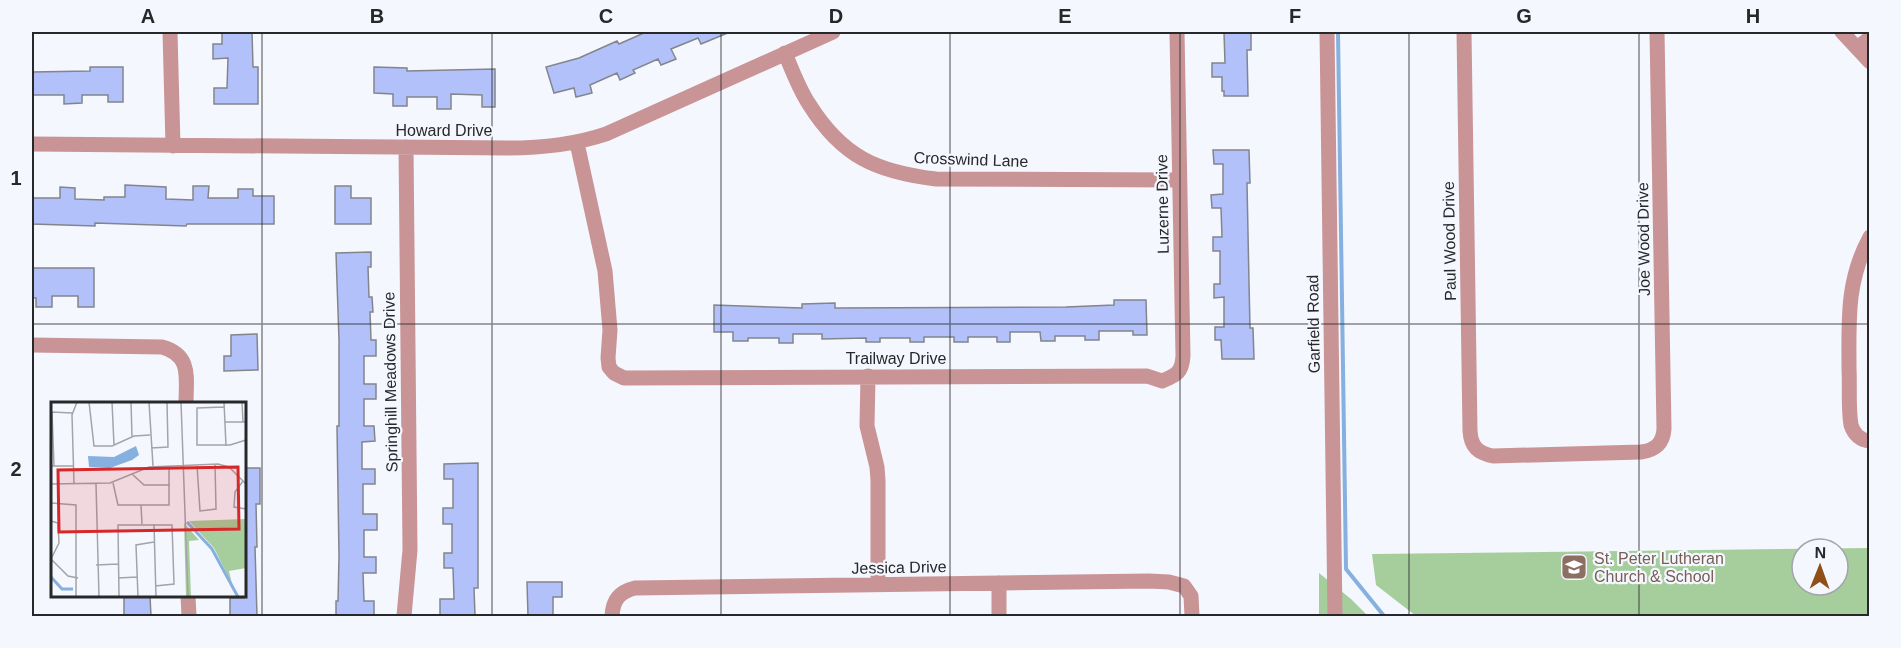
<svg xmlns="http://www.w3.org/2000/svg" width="1901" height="648" viewBox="0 0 1901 648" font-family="Arial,sans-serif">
	<rect width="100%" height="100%" fill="#f5f7fe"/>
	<path fill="#a6ce9c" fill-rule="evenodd" d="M1869,548V616H1416L1376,585L1372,554ZM1802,549H1838V585H1802Z
		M1319,573L1351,599L1368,616H1319Z"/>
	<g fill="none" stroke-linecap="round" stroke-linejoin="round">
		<path stroke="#85b0df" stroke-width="4" d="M1338,32L1346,569L1384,616"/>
	</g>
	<path fill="#b2c1fa" stroke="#83858c" stroke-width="1.5" d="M222,32H252L253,67H258V104H214V88H227L228,58L213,59V44H222Z
		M646,32H730L701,44L698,38L671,49L676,59L661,65L658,59L633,70L635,73L620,80L617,73L590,85L592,93L576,97L574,88L554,93L546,67L579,58L617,41L619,44Z
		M1224,32H1251V50H1247L1248,96H1224V91H1222V77H1212V63H1225Z
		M90,67H123V102H108V95H82V103L64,104V95H32V72L90,71Z
		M374,67L407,68V71L495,69V107H482V95L451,94V109H437V97H407V106H393V94L374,93Z
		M1213,150H1249L1250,183H1247L1249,283L1250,328H1253L1254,359H1222L1221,340H1215V327H1224V297L1214,298V284H1220V251H1213V237H1222L1221,208H1212L1211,195L1223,194V164H1214Z
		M125,185L166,187V199L193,200V186H209L208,198H238V189H253V196H274V224H187L186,226L95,223V226L32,224V198H60V187L75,188V199L104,200V197H125Z
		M335,186H351V198H371V224H335Z
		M371,252V267H368L369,297H372L373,312H370L371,340H376V356H364V384H376V399H364V426H374L375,441L362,442V469H375V484H363V514H377V530H364V557H376V573H363L364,601H374V616H336V601H338L339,557L337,426H339V340L336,253Z
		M32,268H94V307H78V296H52V307H36V298H32Z
		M1114,300H1146L1147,335H1133V331H1099V340H1085V336H1055V341H1041L1040,332H1010V342H997V337H968V342H954V337H924V342H910V338H880V342H866V338L822,339V334H793V343H779V338H748V341H733V332H714V305L802,308V304L835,303V308L1066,307L1114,305Z
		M257,334L258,370L224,371V356H231V335Z
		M478,463V588H474L475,616L440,615V599H454L453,568H444V553H452V524H443V508H453V479H444V464Z
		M244,468H260V504H256L257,547H255L257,616H230V598H244Z
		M527,582H562V597H553V616H528Z
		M124,596H150L151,616H124Z"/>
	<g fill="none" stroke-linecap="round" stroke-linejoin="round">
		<path stroke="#c99495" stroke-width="15" d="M170,32L173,146
			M1327,32L1335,616
			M1464,32L1470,431C1471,447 1478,453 1493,456L1641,452C1655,450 1663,444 1664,429L1657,32
			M1842,32L1870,62
			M1857,48L1870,38
			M785,53C792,70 799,89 809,104C842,157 877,172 936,179L1179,180
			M577,143L605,271L610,330L608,358L609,367L614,373L624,378L1147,376L1162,381C1176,375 1182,373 1183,356L1177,32
			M32,144L508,148C542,148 573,145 606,134L833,32
			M1870,237C1846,281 1849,321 1849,369C1850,387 1848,406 1851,425C1854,434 1859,440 1870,441
			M32,345L162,347C192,355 186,378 186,404
			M868,376L867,426L877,467L878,480V585
			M999,583V616
			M188,596L189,616
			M404,616L410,550L406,147
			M612,616C613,600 619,592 635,588L1149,581L1169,582L1184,586L1191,596L1192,616"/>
	</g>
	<path fill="none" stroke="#27282a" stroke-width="1.5" stroke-opacity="0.55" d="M262,32V616M492,32V616M721,32V616M950,32V616M1180,32V616M1409,32V616M1639,32V616M32,324H1870"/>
	<defs>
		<symbol id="school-square" viewBox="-11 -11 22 22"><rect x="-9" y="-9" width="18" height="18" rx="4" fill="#8d6e63" stroke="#f5f7fe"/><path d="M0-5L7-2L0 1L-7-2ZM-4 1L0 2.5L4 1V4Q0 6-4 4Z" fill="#fff"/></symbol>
	</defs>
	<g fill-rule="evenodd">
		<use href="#school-square" x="1559" y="552" width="30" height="30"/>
	</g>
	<g text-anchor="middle" stroke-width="4.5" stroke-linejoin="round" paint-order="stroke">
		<g font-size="16" fill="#27282a" stroke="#f5f7fe">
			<text x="444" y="136">Howard Drive</text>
			<text transform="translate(971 159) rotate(2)" y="6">Crosswind Lane</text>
			<text transform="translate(1162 204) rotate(-91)" y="6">Luzerne Drive</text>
			<text transform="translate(1643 239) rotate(-91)" y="6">Joe Wood Drive</text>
			<text transform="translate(1449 241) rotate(-91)" y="6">Paul Wood Drive</text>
			<text transform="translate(1313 324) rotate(-91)" y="6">Garfield Road</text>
			<text x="896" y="364">Trailway Drive</text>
			<text transform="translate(390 382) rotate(-91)" y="6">Springhill Meadows Drive</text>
			<text transform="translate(899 567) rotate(-1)" y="6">Jessica Drive</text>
		</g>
		<g font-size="16" fill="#785e54" stroke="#f5f7fe" text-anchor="start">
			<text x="1594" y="564">St. Peter Lutheran<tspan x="1594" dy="18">Church &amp; School</tspan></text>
		</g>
	</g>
	<g transform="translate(51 402)">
		<rect width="195" height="195" fill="#f5f7fe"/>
		<path d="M195,117V166L178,169L181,182L163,146L138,119ZM133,121L148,138L138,139L140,195H135Z" fill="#a6ce9c"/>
		<path d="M85,44L88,53L81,58L59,66L38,65L37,54L63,55Z" fill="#85b0df"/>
		<path fill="none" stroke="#85b0df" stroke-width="3" d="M136,120L161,147L187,195M0,175L11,187H22"/>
		<path fill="none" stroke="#a3a4a9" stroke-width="1.5" d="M38,0L43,44H61L83,34L99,33M61,0L63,43M80,0L81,35M98,0L102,64M130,0L137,195M173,0L175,44M191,0L192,20M173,5L146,6V43H179L195,38M174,20H195M100,46L117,45L116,0M146,63L149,109L165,107L164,62M1,64H22M3,64L1,10L21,11M81,72L93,83H119M192,79L184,90L183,105L195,107M62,81L67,103H118V64M0,82L59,81L98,65L167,62L178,65L195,82M23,82L21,13L26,0M45,82L48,195M0,101L25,103V195M90,103L91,122M0,119L7,121L8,141L0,157M103,122L105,195M0,157L17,174L27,176M45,163L67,162M67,176L86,175M68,195L67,123H121L123,182L104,184M87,195L85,143L103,140"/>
		<path fill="#d62828" fill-opacity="0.15" stroke="#d62828" stroke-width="3" d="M187,65L188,127L8,130L7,68Z"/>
		<rect width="195" height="195" fill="none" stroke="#27282a" stroke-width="3"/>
	</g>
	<rect width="1901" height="648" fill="none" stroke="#f5f7fe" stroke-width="66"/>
	<g transform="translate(1820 567) rotate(1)"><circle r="28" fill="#f5f7fe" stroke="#a3a4a9" stroke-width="1.5"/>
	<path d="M0-4.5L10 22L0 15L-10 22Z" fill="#8f4f18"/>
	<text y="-9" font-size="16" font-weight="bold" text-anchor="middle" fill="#27282a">N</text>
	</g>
	<rect x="33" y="33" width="1835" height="582" fill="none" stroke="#27282a" stroke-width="2"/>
	<g font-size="20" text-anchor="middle" font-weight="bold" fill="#27282a">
		<text x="148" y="23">A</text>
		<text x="377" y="23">B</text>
		<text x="606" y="23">C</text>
		<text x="836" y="23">D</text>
		<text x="1065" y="23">E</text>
		<text x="1295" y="23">F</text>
		<text x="1524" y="23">G</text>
		<text x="1753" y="23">H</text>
		<text x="16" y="185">1</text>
		<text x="16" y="476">2</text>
	</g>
</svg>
